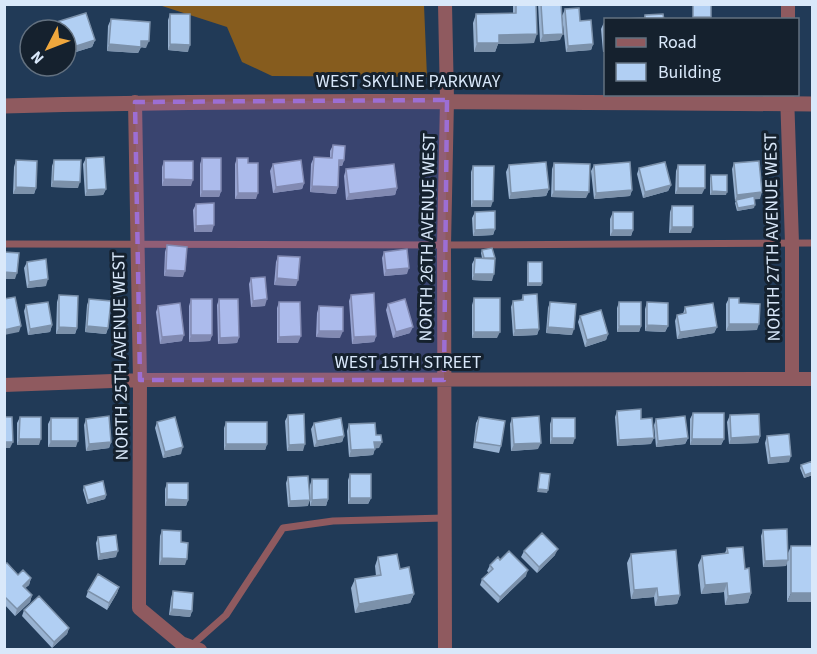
<svg xmlns="http://www.w3.org/2000/svg" width="817" height="654" viewBox="0 0 817 654" font-family="'Source Sans 3',sans-serif">
	<rect width="100%" height="100%" fill="#213a57"/>
	<path fill="#865c1e" d="M159,5H424L427,77L272,76L242,62L227,27Z"/>
	<g fill="none" stroke-linecap="round" stroke-linejoin="round">
		<path stroke="#8f5a5f" stroke-width="7" d="M4,244L444,245L812,243
			M191,646L226,615L283,528L333,521L444,518"/>
		<path stroke="#8f5a5f" stroke-width="14" d="M788,20V4
			M787,94L792,243V379
			M135,102L140,380L139,608L181,643L200,650
			M4,385L140,380L812,379
			M445,650L444,245L447,100L445,4"/>
		<path stroke="#8f5a5f" stroke-width="15" d="M4,106C274,99 543,102 812,104"/>
	</g>
	<path fill="#98b2d1" d="M513,4H536L534,43L498,44L495,52H474L473,23L476,14L513,13Z
		M538,4H561L560,40L540,42Z
		M565,9L593,44L591,50L566,52L562,16Z
		M170,14L188,52L168,50V20Z
		M645,15L664,20H606V52H603L601,29L605,20L644,18Z
		M111,19L146,48L141,47L138,53L107,51L108,26Z
		M50,24L95,40L92,47L66,55V30H48Z
		M333,145L344,160L342,166H339L338,187L336,194L310,192L311,164L314,157L330,158V151Z
		M86,158L106,189L103,195L85,196L83,164Z
		M202,158L221,191L219,197H200V164Z
		M237,158L248,163L256,199H235V164Z
		M16,160L36,188L34,194H13L14,167Z
		M54,160L78,188L51,187L52,166Z
		M164,161L191,186H162V167Z
		M554,163L586,198L551,197L552,169Z
		M734,163L760,199H754V208L737,211L735,203L736,201H735L732,169Z
		M273,164L304,183L302,189L273,193L270,171Z
		M509,165L549,189L546,196L509,199L506,172Z
		M594,165L632,190L630,196L594,199L591,171Z
		M678,165L702,194H675L676,171Z
		M473,166L491,207H471V172Z
		M639,168L671,185L668,191L643,198L637,174Z
		M346,169L397,188L395,195L346,200L344,176Z
		M711,175L726,195H710V178Z
		M196,204L212,232H194L193,210Z
		M672,206L691,233H669L670,212Z
		M475,212L495,229L493,235L473,236L472,218Z
		M613,212L633,230L631,236H610V219Z
		M167,245L183,277L164,276L165,252Z
		M482,250L492,281L472,280V264L475,258H482L481,253Z
		M384,252L407,274L384,276L382,258Z
		M278,256L296,286L274,285L276,262Z
		M27,262L46,286L27,288L24,268Z
		M528,262L542,283L541,286H527V265Z
		M251,278L265,306L251,307L249,284Z
		M59,295L77,328L75,334H56L57,302Z
		M351,295L376,336L374,342L352,344L349,301Z
		M523,295L539,329L537,335L513,336L511,307L513,301H521Z
		M474,298L497,338H472V305Z
		M729,298L739,303L757,330L726,331V304Z
		M89,299L108,328L106,334L85,332L87,305Z
		M191,299L212,335L210,341L189,342V306Z
		M219,299L239,337L237,343L218,344L217,305Z
		M279,302L298,343H277V308Z
		M550,302L572,335L546,333L548,308Z
		M619,302L641,326L639,332H617V308Z
		M647,302L668,326L665,332L645,331V309Z
		M388,304L410,333L393,338L386,310Z
		M26,305L52,325L50,332L28,335L24,311Z
		M158,306L182,341L160,344L156,312Z
		M319,306L340,338L316,337L317,313Z
		M685,307L717,327L714,333L677,339L675,321L677,315L683,314Z
		M580,316L608,334L606,340L585,347L578,322Z
		M617,411L641,419L651,444L617,446L615,417Z
		M693,413L724,439L721,445H690V419Z
		M288,415L303,451H287L285,421Z
		M730,415L760,436L758,443L729,444L727,422Z
		M20,417L39,445H17V423Z
		M479,417L501,446L499,453L473,448L476,423Z
		M51,418L76,447H48V424Z
		M512,418L538,449L511,451L510,424Z
		M552,418L573,444H550V424Z
		M86,419L111,442L109,448L86,451L84,425Z
		M656,419L688,438L685,444L656,447L654,425Z
		M157,422L181,454L163,458L155,428Z
		M226,422L267,444L265,450H224V428Z
		M314,423L344,436L342,442L314,447L311,429Z
		M349,424L376,435L379,448H375L373,455L349,457L347,431Z
		M767,436L789,462L768,464L765,443Z
		M813,461V475L804,478L800,468L801,465Z
		M350,474L371,498L368,504H348V480Z
		M288,477L308,506L288,507L286,483Z
		M312,479L328,499L326,506H310V485Z
		M167,483L188,500L186,506H165V489Z
		M84,486L106,495L105,499L87,504L83,490Z
		M162,530L181,542L185,565H159L160,536Z
		M763,530L788,553L791,546H813L787,602V562L786,566L763,567L761,536Z
		M98,537L116,557L98,560L96,543Z
		M727,548L745,569L751,593L748,603L725,605L724,592L701,594L698,565L702,556L725,553Z
		M524,551L555,555L537,573L521,557Z
		M631,554L680,595L677,604L655,606L654,597L631,599L627,563Z
		M378,557L400,569L414,594L410,603L355,613L351,588L355,579L376,576L375,566Z
		M500,560L526,576L498,603L480,585L482,579L489,573L487,571L490,565Z
		M4,565L18,575L31,578L29,585L25,588L32,595L30,602L15,616L4,604Z
		M119,587L117,593L107,610L86,597L88,591Z
		M173,591L192,611L190,617L169,615L171,598Z
		M24,610L69,628L67,634L52,648L22,616Z"/>
	<path fill="#7c91aa" d="M693,17H711L710,20H692Z
		M537,34L534,43L498,44L495,52H474L477,43L499,35Z
		M563,34L560,40L540,42L543,35Z
		M95,40L92,47L66,55L67,49Z
		M141,41H149L146,48L141,47L138,53L107,51L109,44Z
		M170,44L190,45L188,52L168,50Z
		M593,44L591,50L566,52L568,46Z
		M339,160H344L342,166H337Z
		M164,179L193,180L191,186H162Z
		M53,181L80,182L78,188L51,187Z
		M304,183L302,189L273,193L276,187Z
		M671,185L668,191L643,198L645,192Z
		M312,186L338,187L336,194L310,192Z
		M16,187L36,188L34,194H13Z
		M397,188L395,195L346,200L349,194Z
		M678,188H705L702,194H675Z
		M106,189L103,195L85,196L87,190Z
		M549,189L546,196L509,199L511,193Z
		M632,190L630,196L594,199L596,193Z
		M202,191H221L219,197H200Z
		M554,191L589,192L586,198L551,197Z
		M712,191L727,192L726,195H710Z
		M762,192L760,199L735,201L737,195Z
		M238,193H258L256,199H235Z
		M473,201H493L491,207H471Z
		M755,205L754,208L737,211L738,208Z
		M214,225L212,232H194L196,226Z
		M672,227H693L691,233H669Z
		M495,229L493,235L473,236L475,230Z
		M613,230H633L631,236H610Z
		M409,268L407,274L384,276L386,270Z
		M166,270L185,271L183,277L164,276Z
		M4,272L17,273L15,279H4Z
		M474,274H494L492,281L472,280Z
		M277,278L298,280L296,286L274,285Z
		M48,279L46,286L27,288L29,282Z
		M528,283H542L541,286H527Z
		M267,299L265,306L251,307L253,301Z
		M729,324H759L757,330L726,331Z
		M52,325L50,332L28,335L30,329Z
		M647,325L668,326L665,332L645,331Z
		M21,326L19,332L4,335V330Z
		M87,326L108,328L106,334L85,332Z
		M619,326H641L639,332H617Z
		M59,327L77,328L75,334H56Z
		M413,327L410,333L393,338L396,332Z
		M548,327L574,329L572,335L546,333Z
		M717,327L714,333L677,339L680,332Z
		M539,329L537,335L513,336L515,330Z
		M319,331H343L340,338L316,337Z
		M474,332H500L497,338H472Z
		M608,334L606,340L585,347L587,340Z
		M184,335L182,341L160,344L162,337Z
		M191,335H212L210,341L189,342Z
		M301,336L298,343H277L279,337Z
		M376,336L374,342L352,344L354,337Z
		M239,337L237,343L218,344L220,338Z
		M344,436L342,442L314,447L317,441Z
		M760,436L758,443L729,444L731,438Z
		M552,438H575L573,444H550Z
		M654,438L651,444L617,446L619,440Z
		M688,438L685,444L656,447L658,441Z
		M19,439H41L39,445H17Z
		M692,439H724L721,445H690Z
		M51,441H78L76,447H48Z
		M4,442H13L10,448H4Z
		M111,442L109,448L86,451L89,444Z
		M374,442H382L379,448L372,449Z
		M541,443L538,449L511,451L514,444Z
		M226,444H267L265,450H224Z
		M305,444L303,451H287L289,445Z
		M183,447L181,454L163,458L165,452Z
		M375,449L373,455L349,457L351,450Z
		M791,456L789,462L768,464L770,458Z
		M813,472V475L804,478L805,475Z
		M538,489L548,490L547,493L537,492Z
		M106,495L105,499L87,504L88,500Z
		M350,498H371L368,504H348Z
		M167,499L188,500L186,506H165Z
		M328,499L326,506H310L312,500Z
		M310,500L308,506L288,507L290,501Z
		M558,549L555,555L537,573L539,567Z
		M118,551L116,557L98,560L100,554Z
		M162,558L187,559L185,565H159Z
		M788,560L786,566L763,567L765,561Z
		M528,570L526,576L498,603L500,597Z
		M31,578L29,585L21,592L23,586Z
		M727,583L724,592L701,594L705,585Z
		M119,587L117,593L107,610L109,603Z
		M657,588L654,597L631,599L634,590Z
		M751,593L748,603L725,605L728,596Z
		M791,593H813V602H787Z
		M414,594L410,603L355,613L359,604Z
		M32,595L30,602L15,616L17,609Z
		M680,595L677,604L655,606L658,597Z
		M172,609L192,611L190,617L169,615Z
		M69,628L67,634L52,648L54,642Z"/>
	<path fill="#b1cff3" stroke="#7c91aa" stroke-width="1.5" d="M516,4H536L537,34L499,35V43H477L476,14L516,13Z
		M541,4H561L563,34L543,35Z
		M693,4H711V17H693Z
		M579,8L580,21L591,20L593,44L568,46L565,9Z
		M86,13L95,40L67,49L66,30H52L50,24Z
		M170,14H190V45L170,44Z
		M663,14L664,20H606V33L605,20L645,18V15Z
		M111,19L150,22L149,41H141V47L109,44Z
		M333,145L345,146L344,160H339L338,187L312,186L314,157L332,158Z
		M104,157L106,189L87,190L86,158Z
		M202,158H221V191H202Z
		M237,158H248V163H258V193H238Z
		M16,160L37,161L36,188L16,187Z
		M54,160H81L80,182L53,181Z
		M301,160L304,183L276,187L273,164Z
		M164,161H193V180L164,179Z
		M759,161L762,192L737,195L734,163Z
		M546,162L549,189L511,193L509,165Z
		M630,162L632,190L596,193L594,165Z
		M665,162L671,185L645,192L639,168Z
		M554,163L590,164L589,192L554,191Z
		M394,164L397,188L349,194L346,169Z
		M678,165H705V188H678Z
		M473,166H494L493,201H473Z
		M711,175H727V192L712,191Z
		M754,196L755,205L738,208L736,200Z
		M214,203V225L196,226V204Z
		M672,206H693V227H672Z
		M495,211V229L475,230V212Z
		M613,212H633V230H613Z
		M167,245L187,247L185,271L166,270Z
		M492,248L495,258H484L482,250Z
		M407,249L409,268L386,270L384,252Z
		M4,252L19,253L17,273L4,272Z
		M278,256L300,257L298,280L277,278Z
		M475,258L495,259L494,274H474Z
		M46,259L48,279L29,282L27,262Z
		M528,262H542V283H528Z
		M265,277L267,299L253,301L251,278Z
		M374,293L376,336L354,337L351,295Z
		M537,294L539,329L515,330L513,301L523,300V295Z
		M59,295L78,296L77,328L59,327Z
		M15,297L21,326L4,330V299Z
		M474,298H500V332H474Z
		M729,298H739V303L760,304L759,324H729Z
		M89,299L111,301L108,328L87,326Z
		M191,299H212V335H191Z
		M219,299H238L239,337L220,338Z
		M405,299L413,327L396,332L388,304Z
		M48,302L52,325L30,329L26,305Z
		M279,302H300L301,336L279,337Z
		M550,302L576,304L574,329L548,327Z
		M619,302H641V326H619Z
		M647,302L668,303V326L647,325Z
		M180,303L184,335L162,337L158,306Z
		M713,303L717,327L680,332L677,315L686,313L685,307Z
		M319,306L343,307V331H319Z
		M601,310L608,334L587,340L580,316Z
		M641,409V419L652,418L654,438L619,440L617,411Z
		M693,413H724V439H692Z
		M304,414L305,444L289,445L288,415Z
		M759,414L760,436L731,438L730,415Z
		M109,416L111,442L89,444L86,419Z
		M539,416L541,443L514,444L512,418Z
		M685,416L688,438L658,441L656,419Z
		M4,417H12L13,442H4Z
		M20,417H41V439H19Z
		M175,417L183,447L165,452L157,422Z
		M479,417L505,421L501,446L475,442Z
		M51,418H78V441H51Z
		M341,418L344,436L317,441L314,423Z
		M552,418H575V438H552Z
		M226,422H267V444H226Z
		M375,423L376,435H381L382,442H374L375,449L351,450L349,424Z
		M789,434L791,456L770,458L767,436Z
		M813,461V472L805,475L801,465Z
		M540,473L550,474L548,490L538,489Z
		M350,474H371V498H350Z
		M308,476L310,500L290,501L288,477Z
		M312,479H328V499L312,500Z
		M103,481L106,495L88,500L84,486Z
		M167,483H188V500L167,499Z
		M787,529L788,560L765,561L763,530Z
		M162,530L181,531V542L188,543L187,559L162,558Z
		M542,533L558,549L539,567L524,551Z
		M116,535L118,551L100,554L98,537Z
		M791,546H813V593H791Z
		M743,547L745,569L749,568L751,593L728,596L727,583L705,585L702,556L728,553L727,548Z
		M676,550L680,595L658,597L657,588L634,590L631,554Z
		M509,551L528,570L500,597L482,579L493,569L490,565L498,557L500,560Z
		M397,554L400,569L409,567L414,594L359,604L355,579L381,575L378,557Z
		M7,563L18,575L23,570L31,578L23,586L32,595L17,609L4,596V565Z
		M98,574L119,587L109,603L88,591Z
		M173,591L193,593L192,611L172,609Z
		M39,596L69,628L54,642L24,610Z"/>
	<path fill="#9c6ed4" fill-opacity="0.2" stroke="#9c6ed4" stroke-width="4.5" stroke-dasharray="12 8" stroke-linejoin="round" d="M447,100L444,380H140L135,102Z"/>
	<g text-anchor="middle" stroke-width="6" stroke-linejoin="round" paint-order="stroke">
		<g font-size="18" fill="#d9e8fa" stroke="#15212e">
			<text x="408" y="87">WEST SKYLINE PARKWAY</text>
			<text transform="translate(427 237) rotate(-89)" y="6">NORTH 26TH AVENUE WEST</text>
			<text transform="translate(772 237) rotate(-91)" y="6">NORTH 27TH AVENUE WEST</text>
			<text transform="translate(120 356) rotate(-91)" y="6">NORTH 25TH AVENUE WEST</text>
			<text x="408" y="368">WEST 15TH STREET</text>
		</g>
	</g>
	<rect width="817" height="654" fill="none" stroke="#d9e8fa" stroke-width="12"/>
	<rect x="604" y="18" width="195" height="78" fill="#15212e" stroke="#637180" stroke-width="1.5"/>
	<rect x="616" y="38" width="30" height="9" fill="#8f5a5f" stroke="#637180" stroke-width="1.5"/>
	<text x="658" y="48" font-size="18" fill="#d9e8fa">Road</text>
	<rect x="616" y="63" width="30" height="18" fill="#b1cff3" stroke="#637180" stroke-width="1.5"/>
	<text x="658" y="78" font-size="18" fill="#d9e8fa">Building</text>
	<g transform="translate(48 48) rotate(228)"><circle r="28" fill="#15212e" stroke="#637180" stroke-width="1.5"/>
	<path d="M0-4.5L10 22L0 15L-10 22Z" fill="#efa73d"/>
	<text y="-9" font-size="16" font-weight="bold" text-anchor="middle" fill="#d9e8fa">N</text>
	</g>
</svg>
